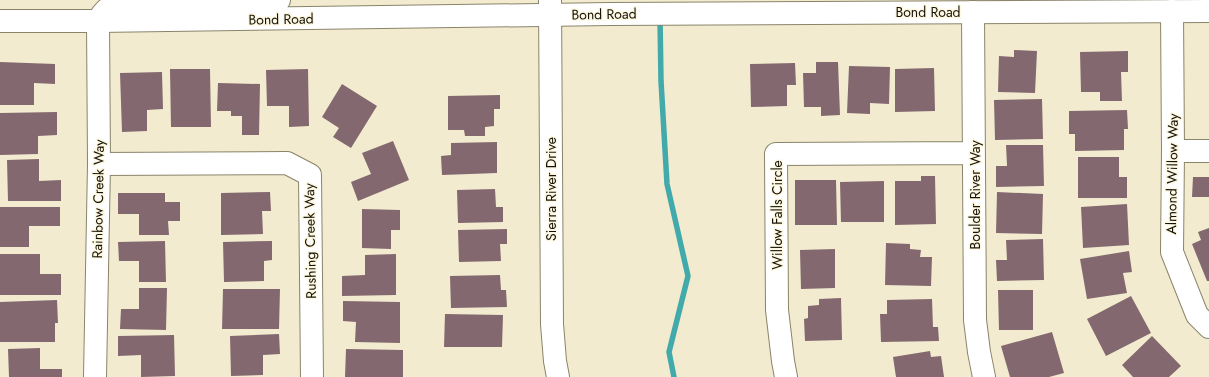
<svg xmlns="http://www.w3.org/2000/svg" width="1209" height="377" viewBox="0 0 1209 377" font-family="Jost,sans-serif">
	<rect width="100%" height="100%" fill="#f2ebcf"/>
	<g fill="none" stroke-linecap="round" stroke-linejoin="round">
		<path stroke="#42aaab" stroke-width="5.5" d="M660,18L661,81L667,184L688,276L669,352L674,377"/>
	</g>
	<path fill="#846870" d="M1014,50L1037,51L1035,93L998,92L999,56L1014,57Z
		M1128,51V72H1121L1122,101H1100V92H1081L1080,52Z
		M0,62L55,64V84L34,83V105H0Z
		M816,62H838L840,115L821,116V107H804L803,73H816Z
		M795,63L796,85H787V106L751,107L750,64Z
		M849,66L890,67L889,104L870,103V114L847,113Z
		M934,68L935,111L895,112V69Z
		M170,69H210L211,127H171Z
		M308,69L309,126L289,127V106H267L266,70Z
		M162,72L163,109L147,110V131L122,132L120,73Z
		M218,83L260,84L259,135H242V116H231V111H217Z
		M342,84L377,106L351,148L333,137L339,128L322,117Z
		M500,95V109H494V126L485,127V136H465L464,130H448V96Z
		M1042,99L1043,139L995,140L994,100Z
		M1127,110L1128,129H1124V150L1075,151V134H1069V111Z
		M57,112V135L38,136V154L0,155V113Z
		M393,141L409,180L358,201L351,182L371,174L362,153Z
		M497,142V173L442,175L441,156L451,155V143Z
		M1006,145H1043L1044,186L996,187V166H1007Z
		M1078,157H1119V177H1127V198H1078Z
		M39,159V181L61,180V201H8L7,160Z
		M921,176H935L936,224L895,225V181H921Z
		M1193,177H1209V197H1192Z
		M795,180H836L837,225H795Z
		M884,181V222H841L840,182Z
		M495,189L496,207H503V222L458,223L457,190Z
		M270,192L271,211H262L263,234L221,235V193Z
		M997,192L1043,194L1042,234L996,233Z
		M118,193H165V202H180V221H168L169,235H139V214H118Z
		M1127,204L1129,245L1083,248L1081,207Z
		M0,207H60V226H29V247H0Z
		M362,209L400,210V230H391V249L362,248Z
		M1209,228V281H1207L1192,244L1201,240L1198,232Z
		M507,229V244H500L501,261L459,262L458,230Z
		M1043,239L1044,280L997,281L996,260H1007L1006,240Z
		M165,241L166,282H139V261H119L118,242Z
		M272,241V260L264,261V281L224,282L223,242Z
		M886,243L910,244V249L921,250L920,257H932L931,286L885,285Z
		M835,249V288L801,289L800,250Z
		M1129,251L1132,272L1123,273L1127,293L1087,299L1080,259Z
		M0,254H40V274H61V295H0Z
		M396,254V295L342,296V276L365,275V255Z
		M500,275L501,290H506L507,307L451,308L450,276Z
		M139,288H167L166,330L120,329L121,309H139Z
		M223,289H280L279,329H222Z
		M998,290H1033V330H999Z
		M1131,296L1151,333L1106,356L1087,319Z
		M841,298L842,340L805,341L804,319L808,318V306L819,305V299Z
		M932,299L933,327H938L939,341L881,342L880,314H887V300Z
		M57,300L58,323H55V342H0V302Z
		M343,301L400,302V343L355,342L356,322L343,321Z
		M445,314L503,315L502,347H444Z
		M1052,332L1064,373L1049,377H1010L1001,346Z
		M279,334L280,354L263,355V375L231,376L230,336Z
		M174,335L175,376L141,377V355L118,356V336Z
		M1152,336L1181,366L1169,377H1133L1122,365Z
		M40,348V369H62V377H9L8,349Z
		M346,349L403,350V377H345Z
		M930,351L931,357L941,356L944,377H896L893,357Z"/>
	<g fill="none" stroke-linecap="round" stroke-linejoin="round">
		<defs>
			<path id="minor" d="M550,0L552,324L555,361L558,377
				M1172,11L1173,151L1172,252L1197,315L1209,327
				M973,12L975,320L979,352L984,377
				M1173,151H1209
				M99,164L287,163L310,175L312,377
				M95,377L99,164L98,21
				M786,377L783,361L777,310L776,154L974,153"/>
			<path id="major" d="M0,21H98L610,14L1209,11
				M98,21C104,10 110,5 122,2H273L279,0"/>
		</defs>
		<use href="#minor" stroke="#8a846b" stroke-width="24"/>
		<use href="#major" stroke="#8a846b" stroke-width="24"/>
		<use href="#minor" stroke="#fff" stroke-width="22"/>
		<use href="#major" stroke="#fff" stroke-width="22"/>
	</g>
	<g text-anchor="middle" stroke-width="3" stroke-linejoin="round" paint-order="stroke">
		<g font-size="14" fill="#151309" stroke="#fef8e2">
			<text x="928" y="17">Bond Road</text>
			<text transform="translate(604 14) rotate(-1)" y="5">Bond Road</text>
			<text transform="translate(281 19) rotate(-1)" y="5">Bond Road</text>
			<text transform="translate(1172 174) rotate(-89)" y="5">Almond Willow Way</text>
			<text transform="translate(551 189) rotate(-90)" y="5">Sierra River Drive</text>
			<text transform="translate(975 195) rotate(-90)" y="5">Boulder River Way</text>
			<text transform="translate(98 199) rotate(-89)" y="5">Rainbow Creek Way</text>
			<text transform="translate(777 215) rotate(-90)" y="5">Willow Falls Circle</text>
			<text transform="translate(310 241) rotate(-91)" y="5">Rushing Creek Way</text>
		</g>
	</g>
</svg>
